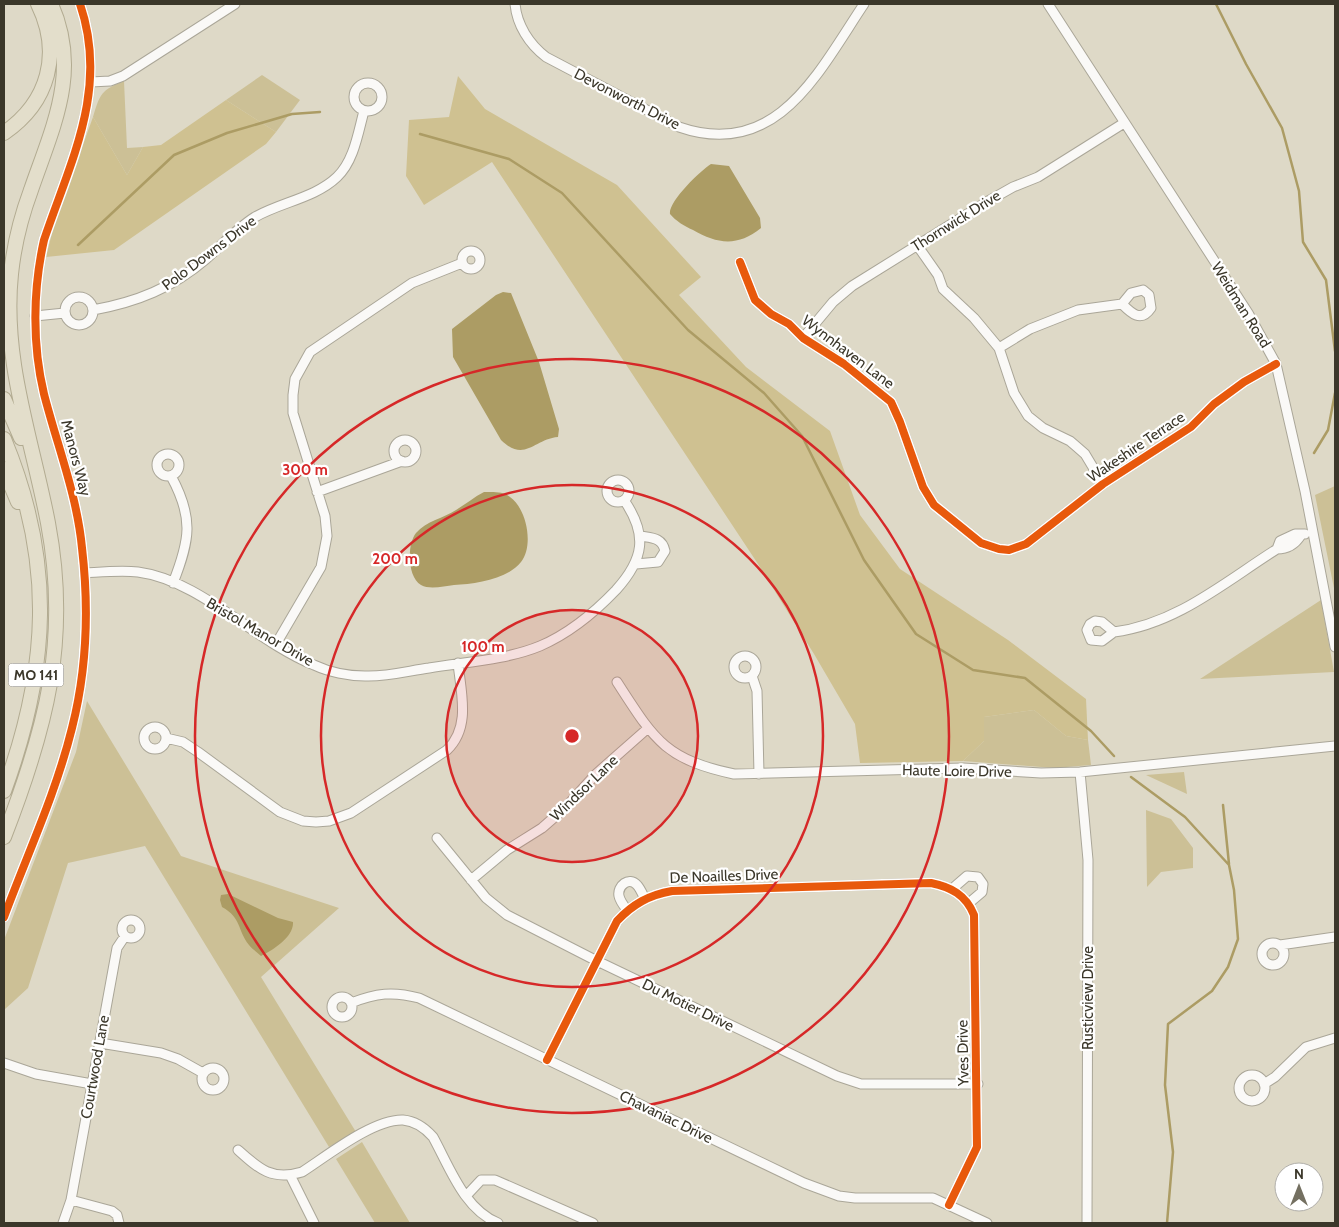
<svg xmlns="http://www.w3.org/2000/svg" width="1339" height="1227" viewBox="0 0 1339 1227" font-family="Cabin,sans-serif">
	<rect width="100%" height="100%" fill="#ded9c7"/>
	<path fill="#ccc096" d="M262,75L300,100L276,132L226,100Z
		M124,81L127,148L143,147L127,175L93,117C100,94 101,90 124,81Z
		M1335,486V593L1315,495Z
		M1321,600L1334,672L1200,679Z
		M87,701L181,856L339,908L261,977L356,1132L329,1147L145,846L68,863L28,988L4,1010V940L76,752Z
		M1034,710L1066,736L1088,740L1091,765L1054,768L963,761L984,741V717Z
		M1184,772L1187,794L1146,775Z
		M1146,810L1171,819L1193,848V868L1161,872L1147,887Z
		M362,1142L410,1223H375L336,1159Z"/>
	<path fill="#cfc191" d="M458,76L485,109L617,185L701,277L679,295L746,367L830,431L860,515L900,569L1008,640L1086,699L1088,740L1066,736L1034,710L984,717V741L963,761L860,763L855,724L814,654L758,564L492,162L424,205L406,176L409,120L449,117Z
		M226,100L276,132L266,144L114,250L46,257L54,225L93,117L127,175L143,147L161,145Z"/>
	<path fill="#ac9c64" d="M711,164L729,166L760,218L761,228C738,247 717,244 693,230C684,226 676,221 670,214C668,202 700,171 711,164Z
		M503,292L511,293L539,362L559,429L558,437C534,439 525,463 501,440L453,357L452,329L496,295Z
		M484,492C493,492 503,491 510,497C527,509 534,546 521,562C508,579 475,584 454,585C444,586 430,590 421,585C407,577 407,544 416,533C426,521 444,518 456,510C466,504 474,497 484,492Z
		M228,894L278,918L293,922C294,937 273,950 261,956C257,952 252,949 249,945C237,930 242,918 222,907L220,900L221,895Z"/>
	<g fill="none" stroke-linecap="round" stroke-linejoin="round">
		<path stroke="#ac9c64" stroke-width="2.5" d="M1216,4L1246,64L1282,128L1299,191L1303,242L1326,280L1335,351
			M420,134L509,159L562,193L688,330L764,393L802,436L864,560L916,634L973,670L1025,678L1091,731L1114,756
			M78,245L174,155L227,133L292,114L320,112
			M1314,453L1328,430L1335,393
			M1131,777L1185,817L1229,865L1234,890L1238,939L1228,967L1212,991L1168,1024L1165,1085L1173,1152L1167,1223
			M1223,805L1229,864"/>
		<defs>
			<path id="minor" d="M515,4C517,25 529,44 546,57L679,127C777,161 819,71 864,4
				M1048,4L1248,313L1276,364L1305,491L1335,647
				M91,82L110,81L123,76L235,4
				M354 97a14 14 0 1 1 28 0a14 14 0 1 1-28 0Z
				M917,245L938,275L943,289L974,318L999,348L1014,393L1028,416L1043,428L1070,441L1077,447L1085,454L1103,484
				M462 260a9 9 0 1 1 18 0a9 9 0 1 1-18 0Z
				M740,262L755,300L771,314L789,324L803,338L844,364L891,402L900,422L923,487L934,505L981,543L999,549L1009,550L1026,544L1103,484L1191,427L1214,404L1244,382L1276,364
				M1143,290L1149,295L1151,308C1141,323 1131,313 1122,304L1131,293Z
				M65 311a14 14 0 1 1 28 0a14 14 0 1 1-28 0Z
				M93,310C137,302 172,288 206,259C222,245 236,229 255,217C281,202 315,198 337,177C354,161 358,133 364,111
				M35,316L65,313
				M803,338L833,302L852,286L990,200L1013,187L1038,177L1124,123
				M999,348L1030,329L1078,310L1122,304
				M394 451a11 11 0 1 1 22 0a11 11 0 1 1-22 0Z
				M157 465a11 11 0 1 1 22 0a11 11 0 1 1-22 0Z
				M171,476C194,518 190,540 173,583
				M607 491a11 11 0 1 1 22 0a11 11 0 1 1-22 0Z
				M317,492L402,461
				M1277,549L1280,541L1295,534H1305
				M636,564L658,562L665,551C662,537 651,538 640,536
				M85,573C102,572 121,570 138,572C200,580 256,642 314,665C329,672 349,676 365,676C386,677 408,671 429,668C465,662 506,660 540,646C568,634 595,612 616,590C644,559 648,535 624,500
				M1095,621L1102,622L1114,632L1102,641L1091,640L1087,630L1090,624Z
				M1114,632C1177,624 1226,581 1277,549C1288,549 1296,543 1301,535
				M276,644L321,567L327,536L325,516L293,413V395L295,379L310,352L412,283L462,263
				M734 667a11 11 0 1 1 22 0a11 11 0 1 1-22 0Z
				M752,676L757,691L759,774
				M617,682C654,739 664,759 734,774L963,768L1041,773L1080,772L1335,746
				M144 738a11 11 0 1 1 22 0a11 11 0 1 1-22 0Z
				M166,738L183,742L198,752L280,812L303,821L316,822L329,821L351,813L447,750C471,727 461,693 458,663
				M1080,772L1088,860L1087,1223
				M437,838L486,898L507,915L595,960L837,1076L861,1084H978
				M471,880L507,850L542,828L566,807L596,774L647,729
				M952,889L967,876L978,877L983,884L982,892L969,903
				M627,910C624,906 620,901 619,896C617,886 629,876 637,885C640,888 643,895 645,899
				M4,917C27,855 56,793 72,728C87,669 89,608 82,548C77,495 57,445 44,394C32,344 33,289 44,240C71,160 109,89 80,4
				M122 929a9 9 0 1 1 18 0a9 9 0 1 1-18 0Z
				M1262 954a11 11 0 1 1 22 0a11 11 0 1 1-22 0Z
				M1280,945L1335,937
				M332 1007a10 10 0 1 1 20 0a10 10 0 1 1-20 0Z
				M351,1003C376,993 393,991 419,998L804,1183L839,1196L855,1198H933L987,1223
				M100,1043L161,1053L178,1059L203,1073
				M547,1060L617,921C633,904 649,895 672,891L931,883C951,887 966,895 974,915L977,1147L949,1205
				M4,1063L36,1074L92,1084
				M202 1079a11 11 0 1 1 22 0a11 11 0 1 1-22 0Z
				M1239 1088a13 13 0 1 1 26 0a13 13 0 1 1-26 0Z
				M1264,1084L1275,1077L1306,1047L1335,1038
				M238,1150C259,1169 272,1181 302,1172C327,1156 373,1119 403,1120C415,1121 425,1128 433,1137C450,1168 464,1209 498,1223
				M290,1175L314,1223
				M466,1196L481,1180H495L593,1223
				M71,1200L112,1211L117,1215L119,1223
				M63,1223L71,1200L117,948L125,936"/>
			<path id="highway" d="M4,133C49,102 62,53 38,4
				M4,399L21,438
				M4,439C55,562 49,668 4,791
				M4,469L18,502
				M4,837C46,729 70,640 48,523C32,439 2,360 11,274C14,245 21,217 31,190C53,126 81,71 51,4"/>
		</defs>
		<use href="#minor" stroke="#aaa698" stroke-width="11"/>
		<use href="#highway" stroke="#b2ab91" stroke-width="16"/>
		<use href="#minor" stroke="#faf9f7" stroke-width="9"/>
		<use href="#highway" stroke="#e3decb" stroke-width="14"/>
		<defs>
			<path id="cycleway" d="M740,262L755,300L771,314L789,324L803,338L844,364L891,402L900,422L923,487L934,505L981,543L999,549L1009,550L1026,544L1103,484L1191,427L1214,404L1244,382L1276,364
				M4,917C27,855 56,793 72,728C87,669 89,608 82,548C77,495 57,445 44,394C32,344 33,289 44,240C71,160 109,89 80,4
				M547,1060L617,921C633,904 649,895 672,891L931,883C951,887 966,895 974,915L977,1147L949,1205"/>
		</defs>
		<use href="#cycleway" stroke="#fff" stroke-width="11"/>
		<use href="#cycleway" stroke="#e8590c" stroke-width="8"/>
	</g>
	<circle cx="572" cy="736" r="126" fill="#d62828" fill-opacity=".12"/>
	<g fill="none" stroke="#d62828" stroke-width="2.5">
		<circle cx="572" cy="736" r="126"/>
		<circle cx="572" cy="736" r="251"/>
		<circle cx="572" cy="736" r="377"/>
	</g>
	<g text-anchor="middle" stroke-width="4.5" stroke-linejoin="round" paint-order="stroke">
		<rect fill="#fff" stroke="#76736a" stroke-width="1" x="8.5" y="663.5" width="55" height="23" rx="4"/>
		<g font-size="14" font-weight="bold" fill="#3b372a">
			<text x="36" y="680">MO 141</text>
		</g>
		<g font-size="15" fill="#3b372a" stroke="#fff">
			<text transform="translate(627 99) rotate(27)" y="5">Devonworth Drive</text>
			<text transform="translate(956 221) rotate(-32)" y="5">Thornwick Drive</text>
			<text transform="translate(209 253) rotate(-37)" y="5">Polo Downs Drive</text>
			<text transform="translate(1241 305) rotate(58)" y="5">Weidman Road</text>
			<text transform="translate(848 352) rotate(37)" y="5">Wynnhaven Lane</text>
			<text transform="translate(1136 447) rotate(-34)" y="5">Wakeshire Terrace</text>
			<text transform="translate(76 458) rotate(75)" y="5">Manors Way</text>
			<text transform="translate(260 632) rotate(30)" y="5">Bristol Manor Drive</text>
			<text transform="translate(957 771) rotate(1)" y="5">Haute Loire Drive</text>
			<text transform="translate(584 788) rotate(-44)" y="5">Windsor Lane</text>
			<text transform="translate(724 876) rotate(-2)" y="5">De Noailles Drive</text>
			<text transform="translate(1088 998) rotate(-90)" y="5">Rusticview Drive</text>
			<text transform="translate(688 1005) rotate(26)" y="5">Du Motier Drive</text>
			<text transform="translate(963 1053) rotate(-91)" y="5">Yves Drive</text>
			<text transform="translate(95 1067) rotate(-80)" y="5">Courtwood Lane</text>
			<text transform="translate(666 1117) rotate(26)" y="5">Chavaniac Drive</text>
		</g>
	</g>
	<circle cx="572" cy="736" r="8" fill="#d62828" stroke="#fff" stroke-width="2.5"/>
	<g font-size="15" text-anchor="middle" font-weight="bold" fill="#d62828" stroke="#fff" stroke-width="4.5" stroke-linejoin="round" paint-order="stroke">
		<text x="305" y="475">300 m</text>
		<text x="395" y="564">200 m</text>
		<text x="483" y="652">100 m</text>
	</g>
	<rect width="1339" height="1227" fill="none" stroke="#3b372a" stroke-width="10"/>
	<g transform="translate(1299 1187)"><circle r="24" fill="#ffffff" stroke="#b1afaa"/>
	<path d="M0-4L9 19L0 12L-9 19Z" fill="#747061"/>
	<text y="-8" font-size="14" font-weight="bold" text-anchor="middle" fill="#3b372a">N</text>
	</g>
</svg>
